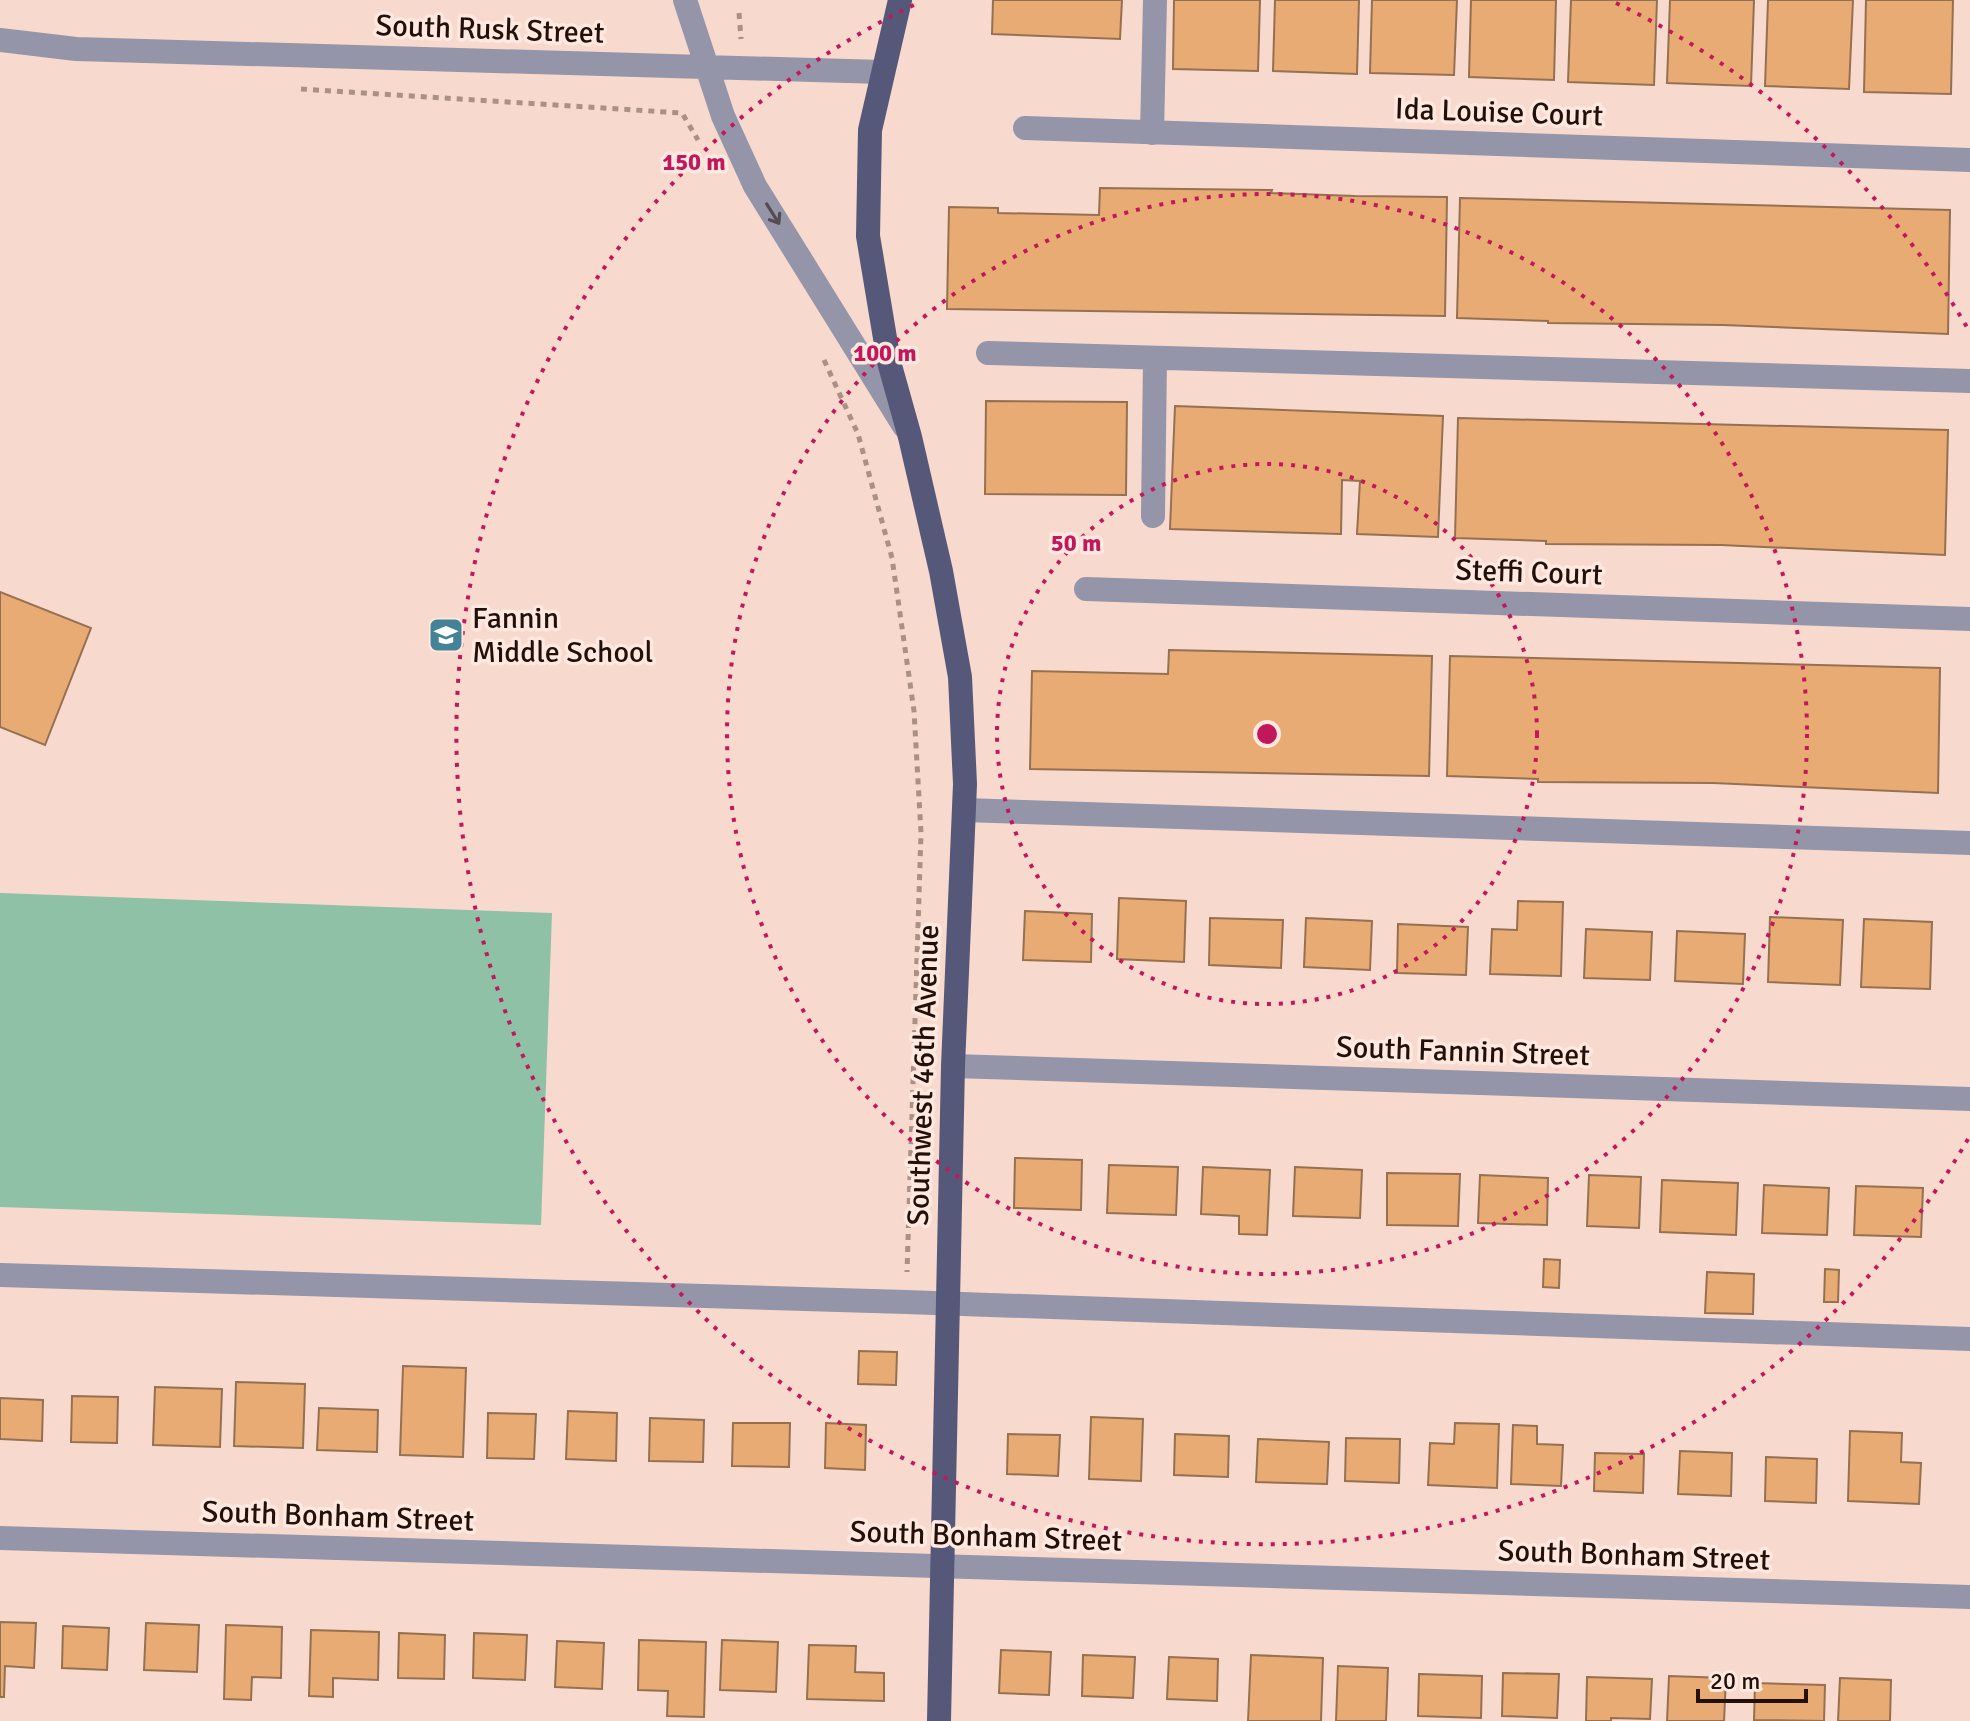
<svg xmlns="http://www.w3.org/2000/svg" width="1970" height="1721" viewBox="0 0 1970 1721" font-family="Signika,sans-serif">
	<rect width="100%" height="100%" fill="#f8d9cd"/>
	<path fill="#8fc1a7" d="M0,893L552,913L541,1225L0,1207Z"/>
	<path fill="#e9ab74" stroke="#957051" stroke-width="2" d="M993,0H1122L1120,39L992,34Z
		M1174,0H1260L1258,71L1173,69Z
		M1275,0H1359L1357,74L1273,71Z
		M1372,0H1457L1454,75L1370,73Z
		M1471,0H1556L1554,80L1469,77Z
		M1571,0H1657L1654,85L1568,82Z
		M1670,0H1754L1751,86L1667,83Z
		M1768,0H1853L1849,89L1765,86Z
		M1866,0H1953L1951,94L1864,92Z
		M1100,188L1272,190L1271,193L1355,196L1447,197L1445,316L947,309L949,207L998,208V213L1099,215Z
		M1460,198L1950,210L1948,334L1723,325L1548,323V321L1457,318Z
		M986,401L1127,402L1126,495L985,494Z
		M1175,406L1443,416L1438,537L1357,534L1360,481L1342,480L1341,534L1170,529Z
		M1458,418L1948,430L1945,555L1721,545L1546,544V541L1455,538Z
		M0,592L91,628L45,745L0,727Z
		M1169,650L1432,656L1429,776L1030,769L1032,671L1168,674Z
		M1450,656L1940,668L1938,793L1713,783L1538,782V779L1447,776Z
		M1119,898L1186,901L1184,962L1117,959Z
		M1518,901L1563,902L1561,976L1490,974L1492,929L1517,930Z
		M1025,911L1092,914L1091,962L1023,960Z
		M1770,917L1843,920L1840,985L1768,982Z
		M1210,918L1283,920L1281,968L1209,965Z
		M1306,918L1372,921L1370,970L1304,967Z
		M1864,919L1932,922L1930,989L1861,987Z
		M1398,924L1468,927L1466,975L1397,973Z
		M1586,929L1652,932L1650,980L1584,978Z
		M1677,931L1745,934L1743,984L1675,981Z
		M1015,1158L1082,1160L1081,1210L1014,1208Z
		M1109,1165L1178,1167L1176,1215L1107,1213Z
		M1203,1167L1270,1170L1267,1235L1239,1234V1216L1201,1214Z
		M1295,1167L1362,1170L1360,1218L1293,1216Z
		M1387,1173L1460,1174L1458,1226L1387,1225Z
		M1480,1175L1548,1178L1547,1225L1478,1223Z
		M1589,1175L1641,1177L1639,1228L1587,1226Z
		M1662,1180L1738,1183L1736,1235L1660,1232Z
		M1764,1185L1829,1188L1827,1235L1762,1233Z
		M1856,1186L1923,1188L1921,1237L1854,1235Z
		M1544,1259L1560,1260L1559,1288L1543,1287Z
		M1825,1269L1839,1270L1838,1302H1824Z
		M1707,1272L1754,1274L1753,1314L1705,1313Z
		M859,1351L897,1352L896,1385L858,1384Z
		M403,1366L466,1368L463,1457L400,1455Z
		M236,1382L305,1384L303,1448L234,1446Z
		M155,1387L222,1389L220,1447L153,1445Z
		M72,1396L118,1397L117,1443L71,1442Z
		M0,1398L43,1400L42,1441L0,1439Z
		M319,1408L378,1410L377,1452L317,1450Z
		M568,1411L617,1413L616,1461L566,1459Z
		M488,1413L536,1414L534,1459L487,1458Z
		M1091,1417L1143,1419L1141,1481L1089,1479Z
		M650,1418L704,1420L703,1462L649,1461Z
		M733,1423H790L789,1467L732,1466Z
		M826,1423L866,1425L865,1470L825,1468Z
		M1455,1423L1499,1424L1497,1488L1428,1485L1430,1443L1454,1444Z
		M1513,1425L1537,1426V1444L1563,1445L1561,1486L1511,1484Z
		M1850,1431L1902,1433L1901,1462L1921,1463L1919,1504L1848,1501Z
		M1008,1434L1060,1435L1058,1476L1007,1474Z
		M1175,1434L1229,1436L1228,1477L1174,1475Z
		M1346,1438L1400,1439L1399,1483L1345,1481Z
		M1258,1439L1329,1442L1327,1484L1256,1482Z
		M1680,1451L1732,1453L1731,1496L1678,1494Z
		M1595,1453L1644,1454L1643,1493L1594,1491Z
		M1766,1457L1817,1459L1816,1503L1765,1501Z
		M0,1622L36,1623L34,1668L5,1666L4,1697H0Z
		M146,1623L199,1625L197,1672L144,1670Z
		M226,1625L282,1627L281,1678L252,1677L251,1700L224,1699Z
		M63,1626L109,1628L107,1670L62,1668Z
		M311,1630L379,1632L378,1680L333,1678V1697L309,1696Z
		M399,1633L445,1635L444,1679L398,1678Z
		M474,1633L527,1635L525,1680L473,1678Z
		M639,1640L706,1642L704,1717L667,1716L668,1691L638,1690Z
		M722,1640L778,1642L776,1692L720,1690Z
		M557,1641L604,1643L602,1689L555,1687Z
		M809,1645L856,1646L855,1672L884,1673V1701L807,1699Z
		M1001,1650L1051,1652L1049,1695L999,1693Z
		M1083,1655L1135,1657L1133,1698L1082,1696Z
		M1251,1655L1323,1658L1321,1721H1248Z
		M1169,1657L1218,1659L1217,1701L1167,1699Z
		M1338,1666L1388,1668L1386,1721H1336Z
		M1503,1673L1559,1674L1557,1718L1502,1716Z
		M1419,1674L1482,1676L1481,1718L1418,1716Z
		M1669,1676L1726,1678L1724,1721H1667Z
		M1587,1677L1652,1679L1650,1719L1611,1718V1721H1586Z
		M1840,1678L1891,1680L1890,1721H1838Z
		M1755,1683L1825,1685L1824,1721L1754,1720Z"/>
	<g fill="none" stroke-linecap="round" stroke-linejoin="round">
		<path stroke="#aa9085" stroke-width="5" stroke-dasharray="6 6" stroke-linecap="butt" d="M739,13L741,39
			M301,89L682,113L698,140
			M824,360L858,434L892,558L914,711L921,833L907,1272"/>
		<path stroke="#9495a9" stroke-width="24" d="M685,0L723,116L755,186L904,426
			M0,40L76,49L882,72
			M1025,128L1970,160
			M1152,133L1155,0
			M988,353L1970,381
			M1153,516L1155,358
			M1086,589L1970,619
			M964,810L1970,843
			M953,1066L1970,1099
			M0,1275L906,1302L1970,1339
			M0,1538L1970,1597"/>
		<path stroke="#56587a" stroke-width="24" d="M900,0L870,130L868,236L889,362L910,437L941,571L960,677L965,784L953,1066L939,1721"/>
	</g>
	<defs><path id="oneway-shaft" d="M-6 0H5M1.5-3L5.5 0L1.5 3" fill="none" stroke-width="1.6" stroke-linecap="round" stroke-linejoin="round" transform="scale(2)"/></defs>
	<use stroke="#554c51" href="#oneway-shaft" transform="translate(773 214) rotate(58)"/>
	<g fill="none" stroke="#c2185b" stroke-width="4" stroke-dasharray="4 8">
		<circle cx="1267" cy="734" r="270"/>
		<circle cx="1267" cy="734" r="540"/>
		<path d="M1968 1139A810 810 0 1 1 918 3M1616 3A810 810 0 0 1 1968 329"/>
	</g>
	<defs>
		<symbol id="school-square" viewBox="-11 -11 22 22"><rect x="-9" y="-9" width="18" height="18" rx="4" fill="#448397" stroke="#fee8e0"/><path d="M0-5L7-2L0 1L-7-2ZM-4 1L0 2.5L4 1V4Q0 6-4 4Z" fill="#fff"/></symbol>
	</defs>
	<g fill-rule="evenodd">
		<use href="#school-square" x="426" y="615" width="40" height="40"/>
	</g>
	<g text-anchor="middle" stroke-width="7" stroke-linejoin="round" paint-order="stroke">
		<g font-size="30" fill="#221009" stroke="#fee8e0">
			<text transform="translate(490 29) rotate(2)" y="10">South Rusk Street</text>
			<text transform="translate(1499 112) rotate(2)" y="10">Ida Louise Court</text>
			<text transform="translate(1529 572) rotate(2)" y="10">Steffi Court</text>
			<text transform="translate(1463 1051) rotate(2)" y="10">South Fannin Street</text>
			<text transform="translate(923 1075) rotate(-88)" y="10">Southwest 46th Avenue</text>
			<text transform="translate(338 1516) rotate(2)" y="10">South Bonham Street</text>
			<text transform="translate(986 1536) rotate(2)" y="10">South Bonham Street</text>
			<text transform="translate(1634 1555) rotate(2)" y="10">South Bonham Street</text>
		</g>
		<g font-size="30" fill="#221009" stroke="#fee8e0" text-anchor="start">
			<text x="472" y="628">Fannin<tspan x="472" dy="34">Middle School</tspan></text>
		</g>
	</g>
	<circle cx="1267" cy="734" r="12" fill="#c2185b" stroke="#fee8e0" stroke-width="4"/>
	<g font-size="24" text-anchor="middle" font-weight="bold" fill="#c2185b" stroke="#fee8e0" stroke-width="7" stroke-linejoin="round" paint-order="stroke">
		<text x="694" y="170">150 m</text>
		<text x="885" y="361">100 m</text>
		<text x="1076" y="551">50 m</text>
	</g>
	<path d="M1698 1689v12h108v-12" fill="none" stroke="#221009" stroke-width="4"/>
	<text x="1710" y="1689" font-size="24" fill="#221009" stroke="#fee8e0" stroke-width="6" paint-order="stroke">20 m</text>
</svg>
